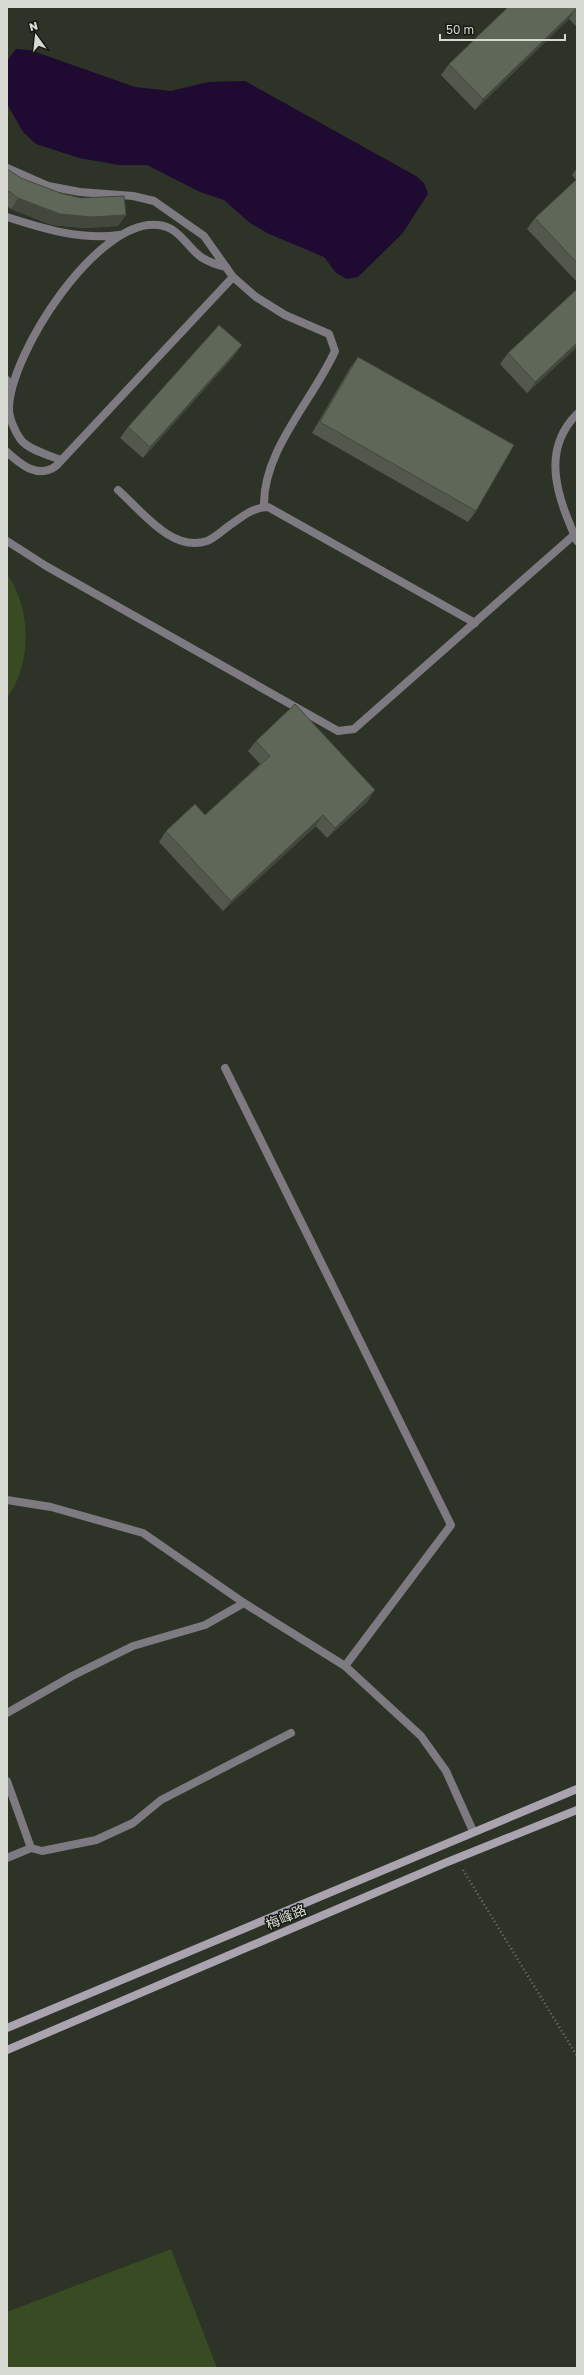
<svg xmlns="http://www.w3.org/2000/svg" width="584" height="2375" viewBox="0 0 584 2375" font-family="'Golos Text','Noto Sans SC',sans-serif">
	<rect width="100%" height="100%" fill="#2d3326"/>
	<path fill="#394b23" d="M7,574C32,610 32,663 7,698Z
		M171,2249L217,2368H7V2312Z"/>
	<path fill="#1f0b31" d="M16,49L30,50L135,87L171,91L208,82L245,81L416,176L424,183L428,194L402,234L358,277L347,279L336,273L324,257L269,234L250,223L224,200L200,192L147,165H119L79,158L36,144L23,132L7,104V61Z"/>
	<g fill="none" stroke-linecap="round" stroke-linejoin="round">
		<path stroke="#71766b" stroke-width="2.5" stroke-dasharray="1 3" stroke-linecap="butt" d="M463,1870L577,2056"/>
		<path stroke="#7d7a81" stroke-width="8" d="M7,168L48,186L80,192L133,196L154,201L204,236L233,277L256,297L285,315L329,334L335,351C313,400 262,451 264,507
			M7,217C44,229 80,240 119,235
			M7,380L11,392
			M577,414C539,452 559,500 577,541
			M7,452C21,465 38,479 56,466L233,277
			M61,460C49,455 29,450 21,440C15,432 9,418 9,409C9,355 97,218 158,225C179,227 186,246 201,257C209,262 217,265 226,267
			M118,490C141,510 172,553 207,541C215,538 223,530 230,525C242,517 253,507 268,507L475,623
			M7,541L46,566L338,731L354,729L574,535"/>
		<path stroke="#7d7a81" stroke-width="8" d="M225,1068L451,1525L345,1666
			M7,1500L51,1507L143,1533L244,1603L345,1666L421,1736L446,1771L473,1831
			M7,1713L72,1676L133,1646L205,1625L244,1603
			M7,1781L31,1848
			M7,1858L31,1848L42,1851L96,1840L133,1823L161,1800L291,1733"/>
		<path stroke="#a9a4af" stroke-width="8" d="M7,2028L577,1789
			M7,2050L445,1863L577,1810"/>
	</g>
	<path fill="#52594c" d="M577,7V27L569,19L475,110L441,75L449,64Z
		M577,168V282L527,229L535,218L576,180L572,175Z
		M7,169L21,178L60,193L126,215L118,226L84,228L52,225L11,209L7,206Z
		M577,347L527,393L500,364L508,353Z
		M234,356L143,458L120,438L128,427Z
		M358,357L476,511L468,522L312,433L350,368Z
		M256,741L368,801L327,838L316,826L223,911L159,842L166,831L205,815L260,764L248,751Z"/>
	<path fill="#42483e" d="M577,8L569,19L475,110L483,99Z
		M18,198L126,215L118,226L84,228L52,225L11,209Z
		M577,343V347L527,393L535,382Z
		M242,345L234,356L143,458L150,447Z
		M375,790L368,801L327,838L335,828Z
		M323,815L316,826L223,911L231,901Z"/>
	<path fill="#5f6758" stroke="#42483e" d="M508,7H577V8L483,99L449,64Z
		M7,169L21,178L60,193L81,198L124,196L126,215L91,217L60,214L18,198L9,191L7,194Z
		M577,179V263L535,218Z
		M577,289V343L535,382L508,353Z
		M219,325L242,345L150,447L128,427Z
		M358,357L514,445L476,511L320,422Z
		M295,704L375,790L335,828L323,815L231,901L166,831L195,804L205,815L270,756L256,741Z"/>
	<g text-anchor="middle" stroke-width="3" stroke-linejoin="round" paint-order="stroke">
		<g font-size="14" fill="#d6dad2" stroke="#171a14">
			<text transform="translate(286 1917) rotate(-23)" y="5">梅峰路</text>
		</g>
	</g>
	<rect width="584" height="2375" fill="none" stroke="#d6dad2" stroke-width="16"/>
	<g transform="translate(36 36) rotate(345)" stroke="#171a14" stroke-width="3" paint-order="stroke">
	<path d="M0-3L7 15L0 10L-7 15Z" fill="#d6dad2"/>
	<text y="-6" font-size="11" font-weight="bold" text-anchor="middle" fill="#d6dad2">N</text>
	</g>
	<path d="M440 34v6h125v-6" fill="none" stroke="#d6dad2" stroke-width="2"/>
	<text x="446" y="34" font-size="12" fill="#d6dad2" stroke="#171a14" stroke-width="3" paint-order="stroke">50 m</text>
</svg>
